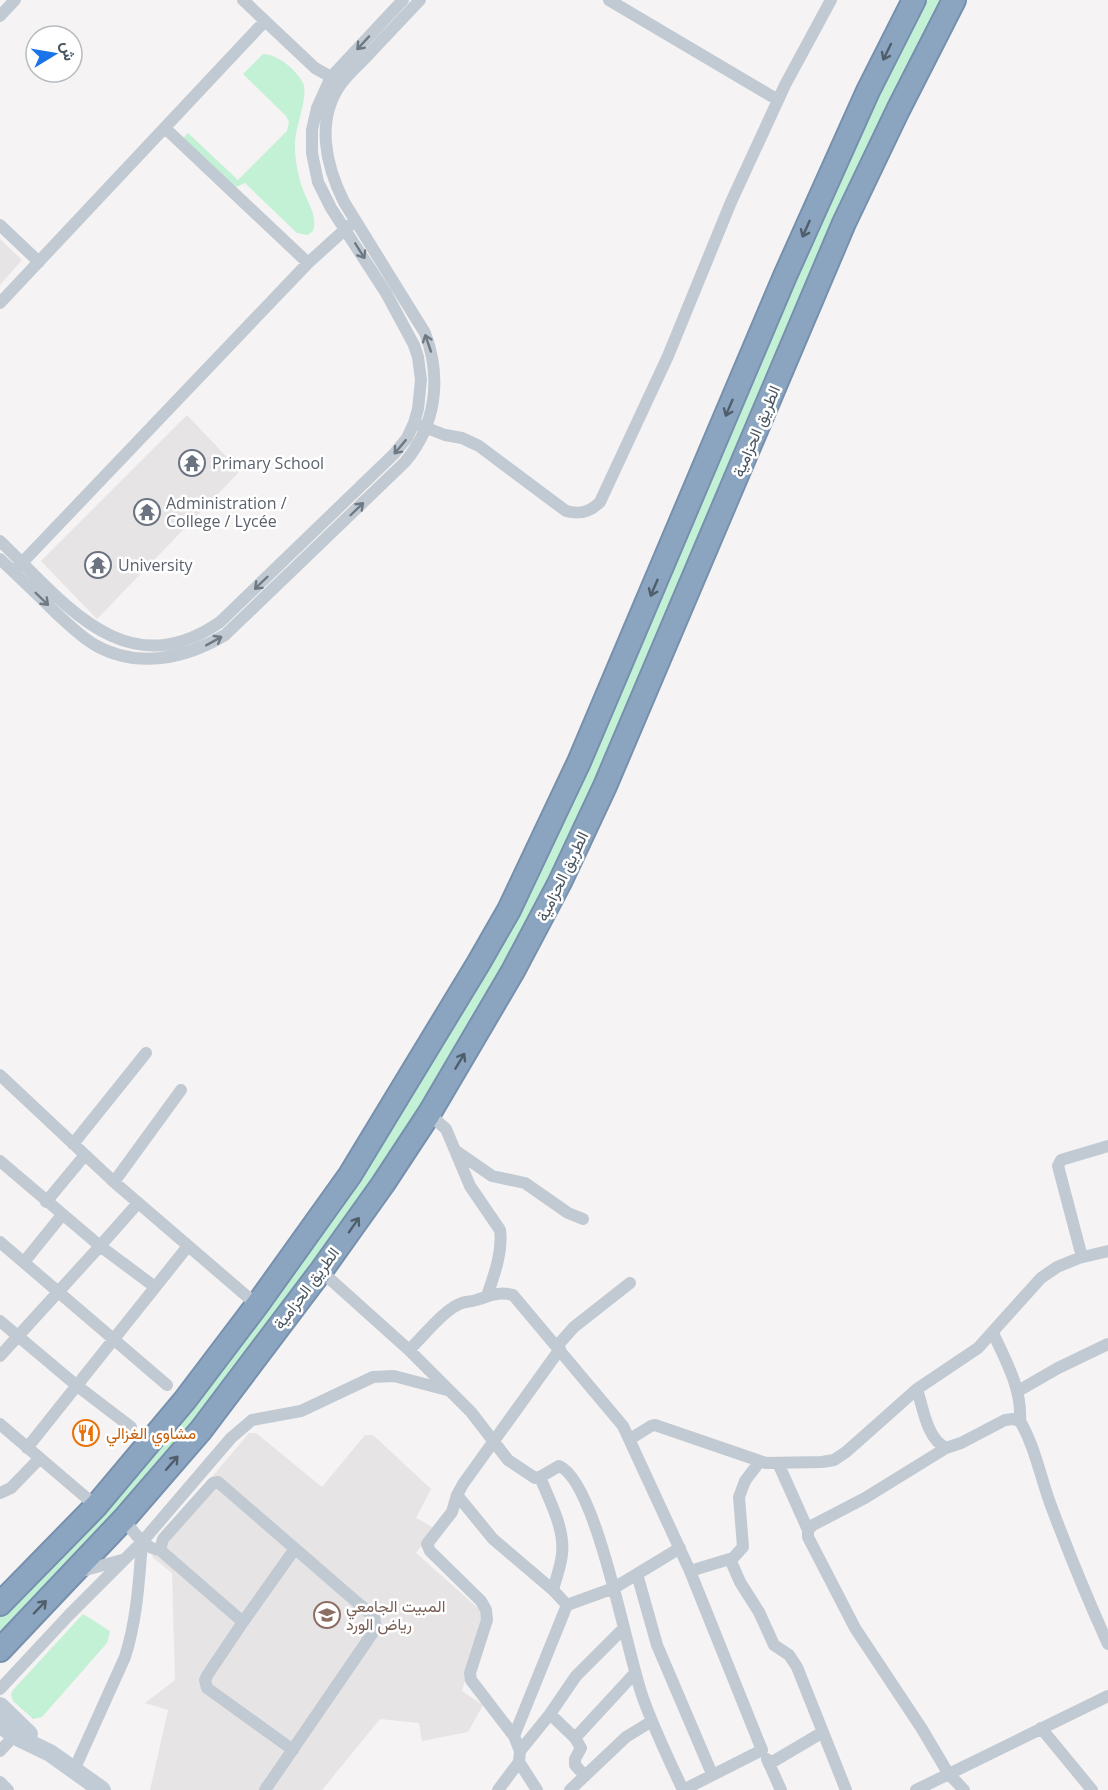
<svg xmlns="http://www.w3.org/2000/svg" width="1108" height="1790" viewBox="0 0 1108 1790" font-family="'Open Sans',Vazirmatn,sans-serif">
	<rect width="100%" height="100%" fill="#f5f3f3"/>
	<path fill="#e6e4e5" d="M0,239L22,260L0,285Z
		M187,415L240,471L97,619L41,561Z
		M249,1433H256L322,1487L365,1435H373L431,1489L416,1518L434,1528L416,1553L479,1609L482,1620L462,1691L483,1705L468,1732L422,1741L419,1723L380,1719L322,1790H150L168,1710L145,1703L175,1680L172,1573L152,1557L157,1542Z"/>
	<path fill="#c3f1d5" d="M921,0H942L918,43L888,106L620,734L526,934L382,1176L217,1398L0,1643V1610L149,1452L500,936Z
		M263,54C277,54 297,70 303,83C309,99 294,128 295,146C295,160 298,175 302,187C307,203 318,214 313,231L308,235L297,233L245,183L236,187L183,138L188,133L238,180L287,131L289,122L286,116L243,74Z
		M83,1614L110,1631L107,1643L42,1717L33,1719L13,1701L11,1694L13,1690Z"/>
	<g fill="none" stroke-linecap="round" stroke-linejoin="round">
		<defs>
			<path id="highway" d="M0,1604L96,1506L185,1400L257,1305L350,1175L478,964L509,910L579,762L785,276L868,91L914,0
				M0,1650L124,1519L201,1430L321,1271L383,1184L429,1114L513,971L560,882L605,786L844,223L898,110L954,0"/>
		</defs>
		<use href="#highway" stroke="#7690ad" stroke-width="26"/>
		<path stroke="#c1cad2" stroke-width="12" d="M243,0L315,68L338,81
			M609,0L778,100
			M0,16L15,0
			M165,128L308,263
			M0,225L39,262
			M0,303L265,21
			M419,425L445,435L462,438L479,446L566,511C580,515 590,512 600,502L668,356L731,202L785,85L831,0
			M0,541C63,601 125,688 220,622L394,454L407,438L414,423L418,409L421,380L418,357L414,345L386,293L331,208L318,182L312,153V130L317,108L331,77L403,0
			M0,559C19,577 38,595 56,613C68,624 81,637 95,645C137,669 185,659 225,635L405,462C436,425 442,378 425,333L344,202C326,166 315,120 341,84C349,73 360,64 369,54C386,36 403,18 420,0
			M17,568L308,263L350,225
			M0,1075L114,1182L257,1305
			M429,1114L446,1129L470,1186L500,1230C503,1252 494,1275 487,1296
			M73,1144L146,1053
			M456,1151L492,1176L525,1183L568,1213L583,1219
			M0,1161L100,1246L138,1203
			M114,1182L181,1090
			M46,1202L85,1155
			M0,1242L167,1385
			M1082,1257L1058,1166L1061,1160L1108,1146
			M24,1262L62,1215
			M321,1271L409,1350L471,1412L508,1460L535,1478L540,1477L559,1466C597,1481 627,1655 643,1698C654,1729 669,1760 683,1790
			M0,1321L76,1385L131,1427
			M993,1333C1006,1361 1022,1389 1020,1421
			M557,1346L574,1327L630,1283
			M409,1350C422,1338 445,1308 462,1303C467,1301 472,1302 476,1300C490,1296 498,1291 513,1295L623,1426L690,1571L762,1750L683,1790
			M0,1356L100,1246L155,1287
			M917,1389C923,1408 927,1439 946,1448L961,1443L1005,1420L1013,1419L1020,1421C1035,1447 1040,1475 1050,1503C1068,1551 1087,1598 1108,1644
			M1018,1391L1058,1368L1108,1344
			M0,1424L96,1506
			M630,1439L651,1426L655,1425L766,1463L822,1462L834,1460L846,1452L917,1389L978,1348L1041,1278L1057,1267L1079,1258L1108,1251
			M27,1448L188,1246
			M946,1448L865,1498L813,1525L808,1530V1537L855,1628L922,1729L948,1773L964,1790
			M778,1463L808,1530
			M540,1477C549,1500 565,1528 562,1554C561,1566 556,1578 553,1590
			M0,1493L11,1488L40,1458
			M457,1495L493,1539L553,1590L567,1605
			M124,1519C133,1531 144,1549 160,1550L243,1622L294,1550
			M160,1550L163,1539L213,1483L218,1482L374,1617L376,1628L265,1790
			M730,1559L740,1582L759,1612L774,1645L789,1655L797,1667L846,1790
			M690,1571L733,1558L743,1547L739,1497L745,1481L760,1461
			M78,1572L122,1560
			M637,1574L657,1645L712,1774
			M243,1622L208,1674L205,1680L207,1688L293,1750
			M0,1689L69,1615L142,1542L231,1438L252,1420L301,1411L373,1377L394,1376L447,1390
			M550,1714L575,1738L635,1673
			M1041,1728L1092,1790
			M514,1736L567,1605L614,1588L680,1548
			M575,1738L581,1748L575,1759V1765L585,1776
			M0,1751L15,1735
			M520,1751L550,1714L576,1676L624,1628
			M767,1759L781,1790
			M769,1764L823,1732
			M74,1770L125,1657C137,1619 139,1581 142,1542
			M0,1782L8,1790
			M498,1790L519,1762
			M537,1790L519,1762L520,1751L514,1736L471,1680L470,1673L487,1620L486,1610L481,1601L430,1551L427,1544L452,1512L457,1495L463,1484L560,1349
			M570,1790L626,1737L652,1721
			M916,1790L1108,1696"/>
		<path stroke="#c1cbd6" stroke-width="18" d="M0,1706L29,1734
			M0,1725L21,1739L50,1753L102,1790"/>
		<use href="#highway" stroke="#8ba5c1" stroke-width="22"/>
	</g>
	<defs><path id="oneway-shaft" d="M-6 0H5M1.5-3L5.5 0L1.5 3" fill="none" stroke-width="1.6" stroke-linecap="round" stroke-linejoin="round" transform="scale(1.5)"/></defs>
	<g stroke="#6e7983">
		<use href="#oneway-shaft" transform="translate(363 43) rotate(133)"/>
		<use href="#oneway-shaft" transform="translate(360 251) rotate(58)"/>
		<use href="#oneway-shaft" transform="translate(428 343) rotate(-109)"/>
		<use href="#oneway-shaft" transform="translate(400 447) rotate(130)"/>
		<use href="#oneway-shaft" transform="translate(357 509) rotate(-44)"/>
		<use href="#oneway-shaft" transform="translate(261 583) rotate(136)"/>
		<use href="#oneway-shaft" transform="translate(42 599) rotate(44)"/>
		<use href="#oneway-shaft" transform="translate(214 641) rotate(-29)"/>
	</g>
	<g stroke="#505e6b">
		<use href="#oneway-shaft" transform="translate(887 52) rotate(116)"/>
		<use href="#oneway-shaft" transform="translate(806 229) rotate(114)"/>
		<use href="#oneway-shaft" transform="translate(729 408) rotate(113)"/>
		<use href="#oneway-shaft" transform="translate(654 588) rotate(113)"/>
		<use href="#oneway-shaft" transform="translate(460 1061) rotate(-59)"/>
		<use href="#oneway-shaft" transform="translate(354 1225) rotate(-55)"/>
		<use href="#oneway-shaft" transform="translate(172 1463) rotate(-49)"/>
		<use href="#oneway-shaft" transform="translate(40 1607) rotate(-46)"/>
	</g>
	<defs>
		<symbol id="temple-ring" viewBox="-11 -11 22 22"><circle r="9.5" fill="#fff" stroke="#6b7280" stroke-width="1.5"/><path d="M0-6L5-2H3V0L6.5 2.5H4V6H1.5V3h-3V6H-4V2.5H-6.5L-3 0V-2H-5Z" fill="#6b7280"/></symbol>
		<symbol id="restaurant-ring" viewBox="-11 -11 22 22"><circle r="9.5" fill="#fff" stroke="#e8710a" stroke-width="1.5"/><path d="M-5-6h1v4h1v-4h1v4h1v-4h1v5L-1.5 .5V6h-2V.5L-5-1ZM5-6V6H3V1.5H1.5Q1.5-4 5-6Z" fill="#e8710a"/></symbol>
		<symbol id="university-ring" viewBox="-11 -11 22 22"><circle r="9.5" fill="#fff" stroke="#8d6e63" stroke-width="1.5"/><path d="M0-5L7-2L0 1L-7-2ZM-4 1L0 2.5L4 1V4Q0 6-4 4Z" fill="#8d6e63"/></symbol>
	</defs>
	<g fill-rule="evenodd">
		<use href="#temple-ring" x="177" y="448" width="30" height="30"/>
		<use href="#temple-ring" x="132" y="497" width="30" height="30"/>
		<use href="#temple-ring" x="83" y="550" width="30" height="30"/>
		<use href="#restaurant-ring" x="71" y="1418" width="30" height="30"/>
		<use href="#university-ring" x="312" y="1600" width="30" height="30"/>
	</g>
	<g text-anchor="middle" stroke-width="5" stroke-linejoin="round" paint-order="stroke">
		<g font-size="16" fill="#4a5661" stroke="#fff">
			<text transform="translate(756 431) rotate(-67)" y="6">الطريق الحزامية</text>
			<text transform="translate(562 876) rotate(-64)" y="6">الطريق الحزامية</text>
			<text transform="translate(306 1288) rotate(-53)" y="6">الطريق الحزامية</text>
		</g>
		<g font-size="16" fill="#5b616d" stroke="#fff" text-anchor="start">
			<text x="212" y="469">Primary School</text>
			<text x="166" y="509">Administration /<tspan x="166" dy="18">College / Lycée</tspan></text>
			<text x="118" y="571">University</text>
		</g>
		<g font-size="16" fill="#c56008" stroke="#fff" text-anchor="start">
			<text x="106" y="1439">مشاوي الغزالي</text>
		</g>
		<g font-size="16" fill="#785e54" stroke="#fff" text-anchor="start">
			<text x="346" y="1612">المبيت الجامعي<tspan x="346" dy="18">رياض الورد</tspan></text>
		</g>
	</g>
	<g transform="translate(54 54) rotate(79)"><circle r="28" fill="#ffffff" stroke="#b7bbc0" stroke-width="1.5"/>
	<path d="M0-4.5L10 22L0 15L-10 22Z" fill="#1a73e8"/>
	<text y="-9" font-size="16" font-weight="bold" text-anchor="middle" fill="#4a5661">ش</text>
	</g>
</svg>
